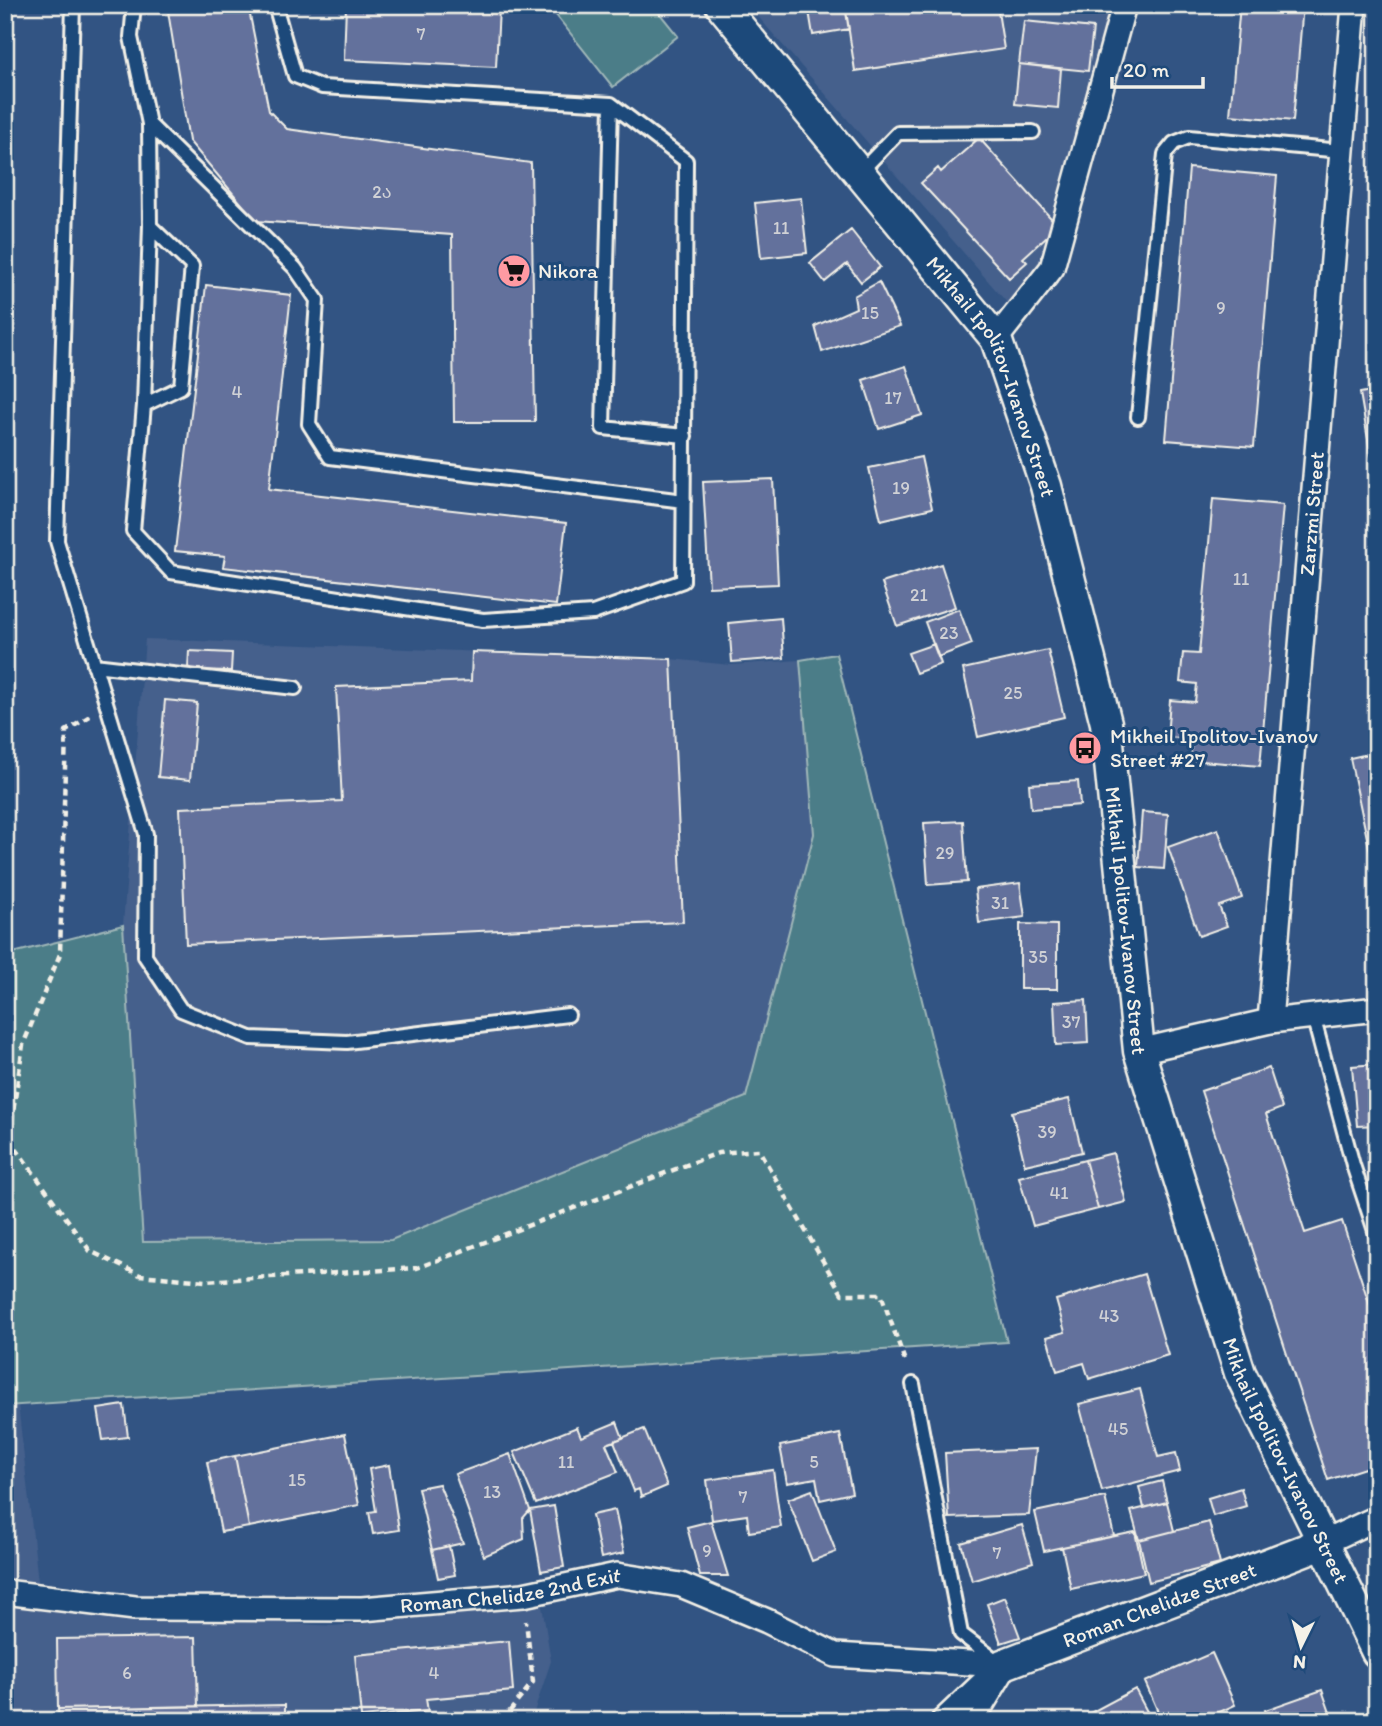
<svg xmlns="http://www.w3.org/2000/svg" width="1382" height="1726" viewBox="0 0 1382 1726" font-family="Itim,'Noto Sans Georgian',sans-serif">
	<rect width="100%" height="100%" fill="#325483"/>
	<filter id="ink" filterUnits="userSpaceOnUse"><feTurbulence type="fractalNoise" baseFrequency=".0143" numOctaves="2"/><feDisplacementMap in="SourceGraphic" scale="14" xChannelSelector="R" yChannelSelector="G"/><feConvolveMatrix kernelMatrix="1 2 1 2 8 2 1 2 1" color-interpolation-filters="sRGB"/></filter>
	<g filter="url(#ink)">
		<path fill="#45608c" d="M748,5H1116L1057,238L1009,305Z
			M145,639L671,659L731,665L800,660L814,834L746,1097L391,1240L143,1242L123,925Z
			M18,1404L41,1608L334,1626L542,1606L551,1661L531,1721H5V1406Z"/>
		<path fill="#4c7d88" stroke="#a0b7b8" stroke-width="2" d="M548,5H653L678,36L613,87Z
			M836,654L1007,1342L5,1406V955L123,925L143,1242L391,1240L746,1097L814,834L800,660Z"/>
		<path fill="#63719c" stroke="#f4f1e8" stroke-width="2" d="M167,5H248L269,111L287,129L531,163L535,422H454L452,235L256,221L189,141Z
			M346,5L499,8L496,67L344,60Z
			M808,5H845L849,29L813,35Z
			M845,5H997L1004,49L855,71Z
			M1240,5H1303L1293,121L1230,115Z
			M1024,21L1093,28L1088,71L1019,64Z
			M1019,64L1061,69L1058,108L1015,104Z
			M979,138L1058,226L1023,258L1027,262L1009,278L921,183L938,168L941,172Z
			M1189,168L1277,176L1254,447L1166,440Z
			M801,198L807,253L761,258L755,203Z
			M851,230L880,267L861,282L847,264L825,282L810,263Z
			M879,282L900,326L822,352L815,326L856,308L854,296Z
			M206,285L291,295L269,489L566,523L556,605L223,567L225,556L175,551Z
			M906,366L922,415L879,429L863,380Z
			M1377,390V492L1360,393Z
			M921,457L932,508L881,520L869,468Z
			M773,479L778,584L709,587L703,482Z
			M1213,499L1283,505L1260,766L1190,760L1192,739L1167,737L1170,700L1195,702L1197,684L1180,682L1183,653L1199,654Z
			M941,564L955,607L897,626L882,583Z
			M959,609L972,644L938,657L925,622Z
			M781,618L784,658L732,662L729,623Z
			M934,644L941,664L916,673L908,653Z
			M1048,650L1064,717L978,737L963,669Z
			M189,651L232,653L231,671L188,670Z
			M472,652L671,659L683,922L186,944L180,808L342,801L336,687L471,681Z
			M165,700L197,703L190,780L158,777Z
			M1377,752V885L1350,758Z
			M1078,781L1080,805L1031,809L1029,784Z
			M1142,812L1168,814L1164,869L1138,867Z
			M963,821L967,882L928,885L924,823Z
			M1218,829L1242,898L1219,906L1227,926L1199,936L1168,847Z
			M1020,883L1025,917L979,923L975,889Z
			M1020,924L1057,925V989H1020Z
			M1086,1000L1088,1043L1056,1045L1054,1002Z
			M1377,1064V1125L1357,1126L1352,1066Z
			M1269,1068L1282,1108L1266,1114L1305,1233L1342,1221L1377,1327V1413L1371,1415L1377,1433V1464L1328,1480L1201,1091Z
			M1069,1099L1082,1152L1025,1165L1012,1112Z
			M1113,1153L1126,1202L1098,1209L1085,1160Z
			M1085,1160L1098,1209L1033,1226L1019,1177Z
			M1144,1274L1168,1355L1089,1379L1084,1363L1057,1371L1047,1337L1065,1332L1056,1300Z
			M1140,1389L1158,1457L1176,1453L1180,1471L1102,1491L1079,1404Z
			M124,1405L128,1437L103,1440L98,1409Z
			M617,1422L623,1438L606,1444L618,1472L536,1504L514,1452L577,1427L581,1437Z
			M644,1429L667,1486L641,1497L639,1489L634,1491L614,1441Z
			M345,1434L359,1505L249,1527L235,1456Z
			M840,1434L852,1493L820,1500L816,1478L787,1483L780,1446Z
			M1036,1449L1029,1515L949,1518L945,1453Z
			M510,1454L530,1510L523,1518L524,1539L484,1556L455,1474Z
			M235,1456L249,1527L221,1532L207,1462Z
			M389,1465L399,1530L373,1534L369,1512L376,1511L369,1469Z
			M773,1470L781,1527L749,1532L747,1515L712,1520L707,1480Z
			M1162,1481L1167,1502L1144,1508L1139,1487Z
			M439,1484L463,1543L432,1550L418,1488Z
			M1241,1488L1246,1506L1213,1516L1208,1498Z
			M812,1490L836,1552L812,1561L788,1499Z
			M1105,1497L1114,1536L1044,1551L1035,1512Z
			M1167,1502L1174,1531L1139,1540L1131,1511Z
			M554,1506L564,1567L541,1571L530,1510Z
			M615,1510L624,1553L601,1558L592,1515Z
			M711,1521L728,1576H700L687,1527Z
			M1209,1522L1220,1564L1149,1582L1139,1540Z
			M1022,1525L1033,1562L972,1581L961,1543Z
			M1135,1532L1144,1573L1071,1589L1062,1547Z
			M449,1546L455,1575L438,1578L432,1550Z
			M1005,1597L1020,1637L1001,1643L987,1604Z
			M196,1637L198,1706L58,1709L57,1639Z
			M509,1641L513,1691L426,1699L428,1711L361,1717L355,1655Z
			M1212,1653L1235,1705L1200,1721H1162L1145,1682Z
			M1135,1689L1152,1721H1080L1079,1719Z
			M1322,1690L1333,1721H1269L1265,1710Z
			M285,1705V1721H59L58,1709Z"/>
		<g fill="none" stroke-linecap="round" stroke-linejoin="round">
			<defs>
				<path id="service" d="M73,5L57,541L146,834L145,956L181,1010L251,1038L347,1042L568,1015
					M134,5L131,37L149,124L150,226L144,405L133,531L171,572L483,620L593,613L683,581L686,161L611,104L322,87L295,76L275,5
					M611,104L603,428L685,436
					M149,124L295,268L317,300L309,424L330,457L684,501
					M860,172L898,133L1033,132
					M144,405L181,387L192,266L150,226
					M1138,417L1165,154L1174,143L1189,137L1342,151
					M94,665L295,688
					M1313,1016L1353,1165L1377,1237
					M913,1384L961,1634L998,1662"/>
				<g id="minor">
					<path d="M996,339L1052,268L1124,5"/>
					<path id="s1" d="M1270,1021L1354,5"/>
					<path d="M1139,1051L1270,1021L1377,1009"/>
					<path d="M1323,1543L1377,1518"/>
					<path id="s2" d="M5,1592L135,1608L362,1609L523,1595L617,1575L681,1585L767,1621L835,1655L1002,1665"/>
					<path d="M943,1721L982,1684"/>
				</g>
				<g id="tertiary">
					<path id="s3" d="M721,5L996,339L1046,486L1106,723L1139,1051L1240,1373L1377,1652"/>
					<path id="s4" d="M968,1721L1002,1665L1323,1543"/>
				</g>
			</defs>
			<use href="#service" stroke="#f4f1e8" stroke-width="18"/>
			<use href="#minor" stroke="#f4f1e8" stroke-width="28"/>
			<use href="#tertiary" stroke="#f4f1e8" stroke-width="35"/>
			<path stroke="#f4f1e8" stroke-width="4.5" stroke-dasharray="7 5" stroke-linecap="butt" d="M90,716L66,731L60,954L23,1045L9,1139L90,1251L140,1275L205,1281L417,1268L718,1153L759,1150L842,1294H881L906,1364
				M502,1721L533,1682L526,1621"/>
			<use href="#service" stroke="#1f4a7a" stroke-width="12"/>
			<use href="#minor" stroke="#1f4a7a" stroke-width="23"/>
			<use href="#tertiary" stroke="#1f4a7a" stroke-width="30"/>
		</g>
	</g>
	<defs>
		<symbol id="supermarket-disc" viewBox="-11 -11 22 22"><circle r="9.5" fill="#ff9aa2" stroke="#1f4a7a"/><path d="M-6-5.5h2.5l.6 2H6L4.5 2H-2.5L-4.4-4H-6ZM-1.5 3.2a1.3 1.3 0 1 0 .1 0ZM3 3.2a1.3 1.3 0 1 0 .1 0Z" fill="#111"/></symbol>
		<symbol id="bus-disc" viewBox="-11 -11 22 22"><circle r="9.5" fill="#ff9aa2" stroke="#1f4a7a"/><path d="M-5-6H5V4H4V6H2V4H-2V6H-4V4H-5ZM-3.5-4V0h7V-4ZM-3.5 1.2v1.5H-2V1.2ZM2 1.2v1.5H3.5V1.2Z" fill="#111"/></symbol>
	</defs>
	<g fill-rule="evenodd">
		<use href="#supermarket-disc" x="495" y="252" width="38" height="38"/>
		<use href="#bus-disc" x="1066" y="729" width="38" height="38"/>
	</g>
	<g text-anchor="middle" stroke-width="6" stroke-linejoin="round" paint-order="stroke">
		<g font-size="18" fill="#d0d1d5">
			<text x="421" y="40">7</text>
			<text x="382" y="198">2ა</text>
			<text x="781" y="234">11</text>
			<text x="1221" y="314">9</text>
			<text x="870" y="319">15</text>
			<text x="237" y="398">4</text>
			<text x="893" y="404">17</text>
			<text x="901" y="494">19</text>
			<text x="1241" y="585">11</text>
			<text x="919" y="601">21</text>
			<text x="949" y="639">23</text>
			<text x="1013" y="699">25</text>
			<text x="945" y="859">29</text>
			<text x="1000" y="909">31</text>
			<text x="1038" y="963">35</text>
			<text x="1071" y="1028">37</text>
			<text x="1047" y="1138">39</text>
			<text x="1059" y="1199">41</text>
			<text x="1109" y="1322">43</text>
			<text x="1118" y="1435">45</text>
			<text x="566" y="1468">11</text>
			<text x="814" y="1468">5</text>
			<text x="297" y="1486">15</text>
			<text x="492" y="1498">13</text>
			<text x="743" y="1503">7</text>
			<text x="707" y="1557">9</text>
			<text x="997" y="1559">7</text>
			<text x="127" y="1679">6</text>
			<text x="434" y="1679">4</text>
		</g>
		<g font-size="21" fill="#f4f1e8" stroke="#1f4a7a" text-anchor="start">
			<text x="538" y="278">Nikora</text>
			<text x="1110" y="743">Mikheil Ipolitov-Ivanov<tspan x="1110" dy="24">Street #27</tspan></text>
		</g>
		<g font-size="21" fill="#f4f1e8" stroke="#1f4a7a">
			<text dy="7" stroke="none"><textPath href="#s3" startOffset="464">Mikhail Ipolitov-Ivanov Street</textPath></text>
			<text dy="7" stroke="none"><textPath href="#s1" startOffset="509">Zarzmi Street</textPath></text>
			<text dy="7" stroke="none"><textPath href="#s3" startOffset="1031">Mikhail Ipolitov-Ivanov Street</textPath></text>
			<text dy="7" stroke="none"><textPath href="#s3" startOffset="1598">Mikhail Ipolitov-Ivanov Street</textPath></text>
			<text dy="7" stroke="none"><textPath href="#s2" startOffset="508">Roman Chelidze 2nd Exit</textPath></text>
			<text dy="7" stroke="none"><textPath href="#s4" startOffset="234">Roman Chelidze Street</textPath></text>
		</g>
	</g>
	<rect width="1382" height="1726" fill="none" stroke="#1f4a7a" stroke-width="28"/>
	<rect x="14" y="14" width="1354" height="1698" fill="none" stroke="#f4f1e8" stroke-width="2.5" filter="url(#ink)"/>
	<g transform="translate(1301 1646) rotate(185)" stroke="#1f4a7a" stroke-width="5" paint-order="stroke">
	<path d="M0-5L12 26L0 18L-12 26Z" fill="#f4f1e8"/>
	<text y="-10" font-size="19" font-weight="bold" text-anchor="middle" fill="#f4f1e8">N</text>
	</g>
	<path d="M1112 77v10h91v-10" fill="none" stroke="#f4f1e8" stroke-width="3.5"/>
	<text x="1123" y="77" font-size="21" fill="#f4f1e8" stroke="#1f4a7a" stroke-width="5" paint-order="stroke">20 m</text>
</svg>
